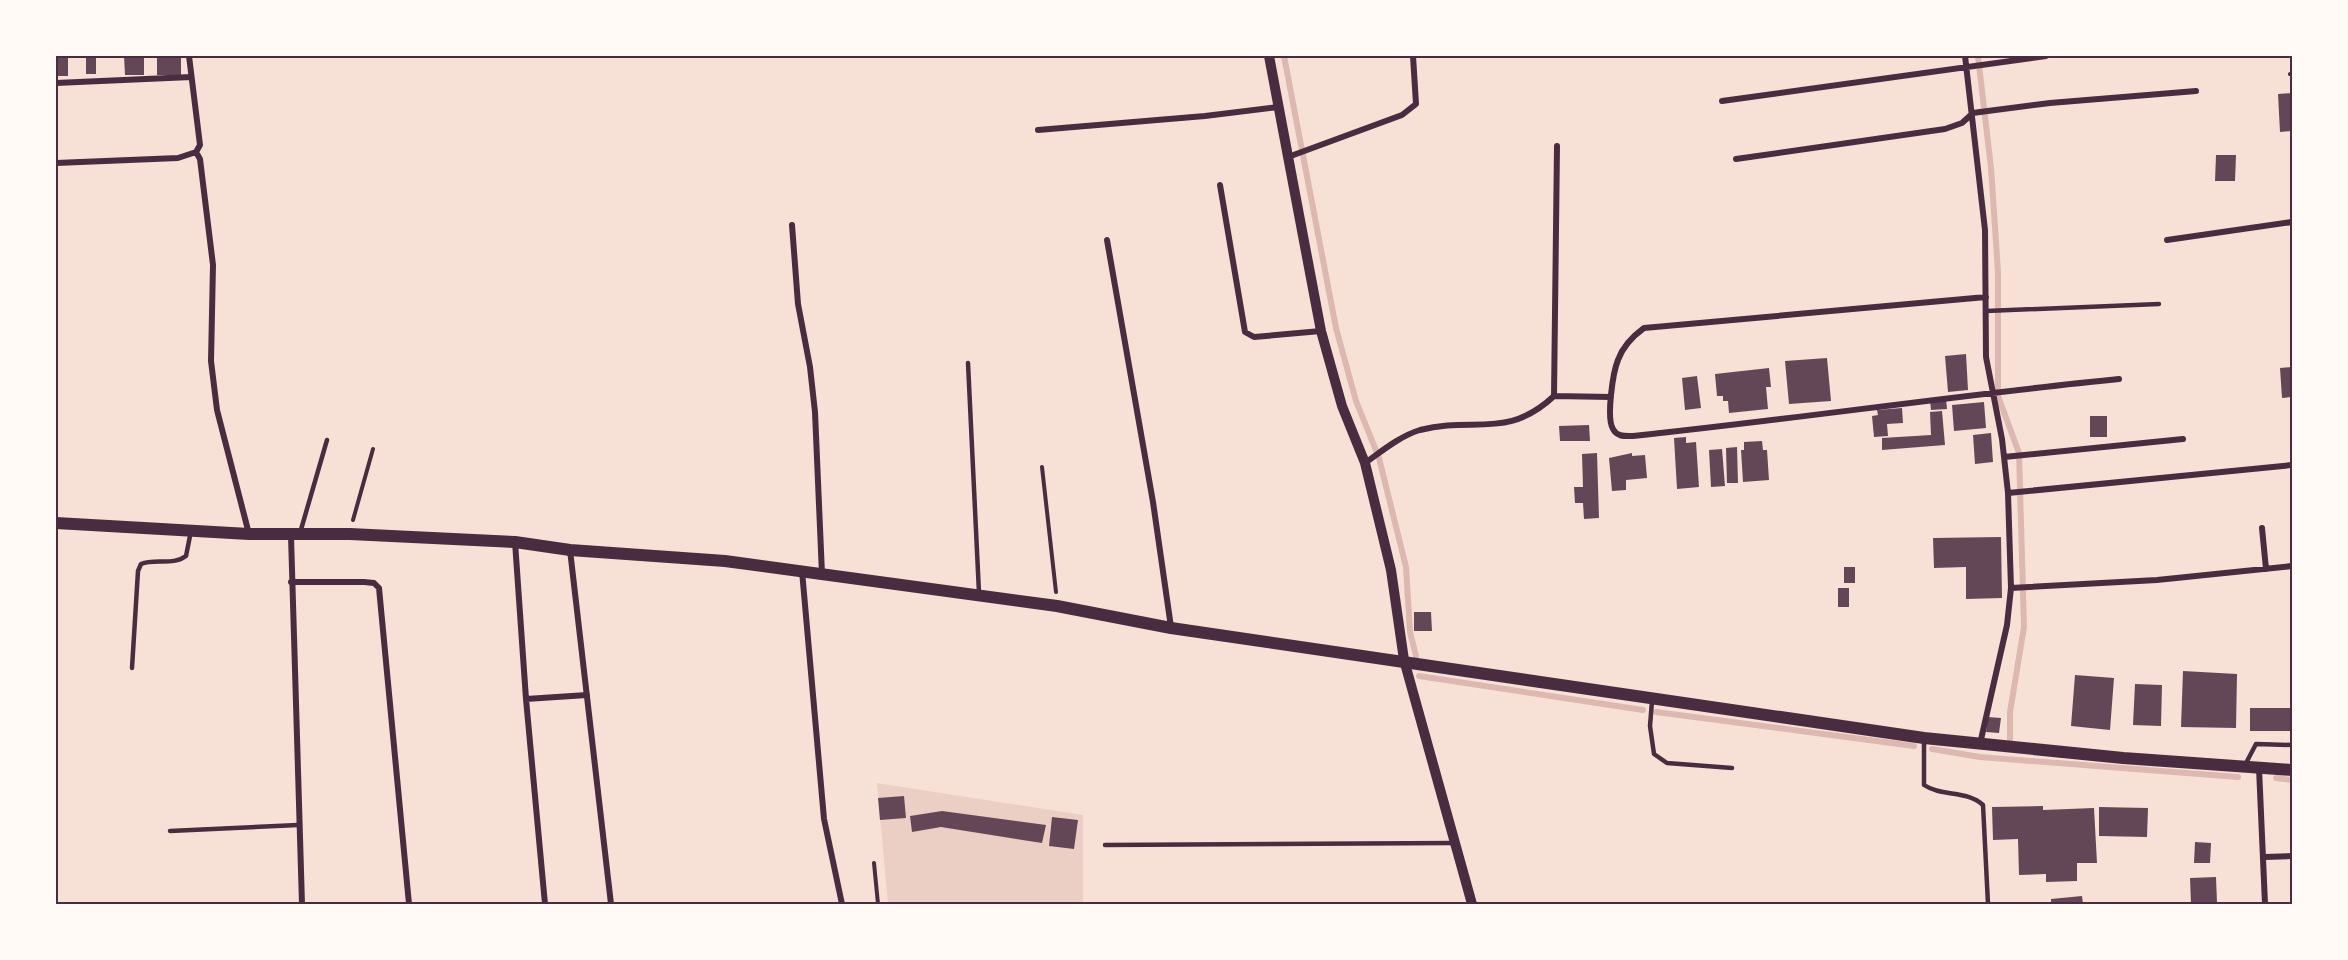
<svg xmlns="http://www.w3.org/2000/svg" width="2348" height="960" viewBox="0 0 2348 960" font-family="'Fira Sans Condensed',sans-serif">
	<rect width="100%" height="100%" fill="#f7e1d7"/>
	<path fill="#ebcfc5" d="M877,783L1083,815V904H888Z"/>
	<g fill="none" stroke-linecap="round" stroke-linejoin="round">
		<path stroke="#dcb8b0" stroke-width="6" d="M1284,56L1336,328L1356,401L1379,458L1406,567L1410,632L1416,656
			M1978,56L1991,168L1998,272V396L2019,453L2024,627L2010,712V739
			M1419,676L1643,710
			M1656,712L1914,746
			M1932,749L1980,757L2238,777
			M2276,778L2292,780"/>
	</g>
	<path fill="#644757" d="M56,56H68V76H56Z
		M86,56H96V74H86Z
		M124,56H144V75H125Z
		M157,56H181V75H157Z
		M2292,93V131L2280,132L2278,94Z
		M2216,155H2236L2235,181H2215Z
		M1966,354L1968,390L1948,392L1945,356Z
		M1827,358L1831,401L1789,404L1785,361Z
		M2292,367V397L2282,398L2280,368Z
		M1769,368L1771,387H1766L1768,409L1729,413L1728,401H1723V396H1717L1715,374Z
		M1697,376L1701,408L1685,410L1682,378Z
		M1946,399L1947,409L1931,410L1930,400Z
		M1984,402L1986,428L1954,431L1952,405Z
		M1902,408L1903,423L1887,424L1888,436L1874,437L1872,416L1878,415L1877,410Z
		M1942,411L1945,445L1882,450V438L1931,435L1930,412Z
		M2090,416H2107V437H2090Z
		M1589,425L1590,441H1560L1559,426Z
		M1991,433L1993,462L1975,464L1973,435Z
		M1686,437V443L1696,442L1699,487L1677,489L1674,438Z
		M1762,441L1763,450H1767L1769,480L1743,482L1741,450H1744V442Z
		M1737,447L1738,483H1727L1726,448Z
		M1722,449L1725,486L1711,487L1709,450Z
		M1597,453L1599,518L1584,519L1583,503H1575L1574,487H1583L1582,454Z
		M1632,453V456L1645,455L1647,478L1626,480V490L1612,491L1609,458Z
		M2001,537L2002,598L1966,599V567L1934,568L1933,538Z
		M1844,567H1855V583H1844Z
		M1838,588H1849V607H1838Z
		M1414,612H1431L1432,631H1414Z
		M2183,671L2237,674L2236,728L2181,727Z
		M2075,675L2114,678L2110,730L2071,726Z
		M2135,684L2162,685L2161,726L2133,725Z
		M2250,708H2292V731H2250Z
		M1988,717L2001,718L1999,733L1986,732Z
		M904,796L906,818L880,820L878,798Z
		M2043,806V810L2094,808L2097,863H2077V881L2046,882V874L2019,875L2018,839L1993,840L1992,807Z
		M2099,807L2148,808L2147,837L2099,836Z
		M942,811L1046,825L1042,843L941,827L912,832L910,816Z
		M1052,817L1078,820L1074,849L1049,846Z
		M2195,842L2211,843L2210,863H2194Z
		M2216,877L2217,903L2191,904L2190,878Z
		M2082,896L2083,904H2051V899Z"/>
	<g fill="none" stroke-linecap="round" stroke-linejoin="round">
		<path stroke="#4a2c40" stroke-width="4" d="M2290,74L2292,73
			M1042,467L1056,592
			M353,520L373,449
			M874,863L878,904"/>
		<path stroke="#4a2c40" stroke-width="4.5" d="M1986,311L2159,304
			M968,363L979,593
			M300,533L327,440
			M132,668L138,571L141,564C155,558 173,566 186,556L191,531
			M1652,701L1650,726L1654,754L1667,763L1732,768
			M1924,741V785C1942,797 1967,790 1983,805L1988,904
			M2245,765L2256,744L2292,745
			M170,831L298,825
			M1105,845L1453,843"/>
		<path stroke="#4a2c40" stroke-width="6" d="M1965,56L1985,230L1986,357L2002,439L2008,493L2011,588L2007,625L1980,744
			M56,83L191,77
			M1722,101L2046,56
			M1038,130L1205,116L1278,107
			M196,152L200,159L213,265L211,361L217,410L249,534
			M1288,157L1402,115L1416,104L1413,56
			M1736,159L1945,129L1962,123L1973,113L1980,112L2050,103L2196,91
			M56,163L178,158L196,152L200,145L189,56
			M1220,185L1245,332L1254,337L1321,331
			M792,225L798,304L810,367L815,412L822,574
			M1107,240L1153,502L1171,627
			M2167,240L2292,222
			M1986,297L1644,328C1633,336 1623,346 1618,360C1613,372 1606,418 1613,429C1617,437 1625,436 1633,436C1796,419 1957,395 2119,379
			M1554,396L1611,397
			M2004,457L2183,439
			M1365,463C1382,451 1400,436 1420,430C1474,416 1507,440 1554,396L1557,146
			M2008,493L2292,465
			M2262,528L2266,569
			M291,536L302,904
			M515,542L526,699L545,904
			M570,550L611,904
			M802,571L824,819L842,904
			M291,582H364L374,583L379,588L409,904
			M2011,588L2157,580L2292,566
			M526,699L587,695
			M2259,768L2265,904
			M2265,857L2292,856"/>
		<path stroke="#4a2c40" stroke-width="10" d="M1269,56L1321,331L1342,406L1365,463L1391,570L1404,660L1472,904"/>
		<path stroke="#4a2c40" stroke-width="12" d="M56,523L249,534H350L515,542L570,550L725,561L1057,606L1171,628L1924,738L2123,758L2292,770"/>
	</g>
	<rect width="2348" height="960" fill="none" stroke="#fffaf5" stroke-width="114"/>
	<rect x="57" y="57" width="2234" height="846" fill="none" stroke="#4a2c40" stroke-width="2"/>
</svg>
